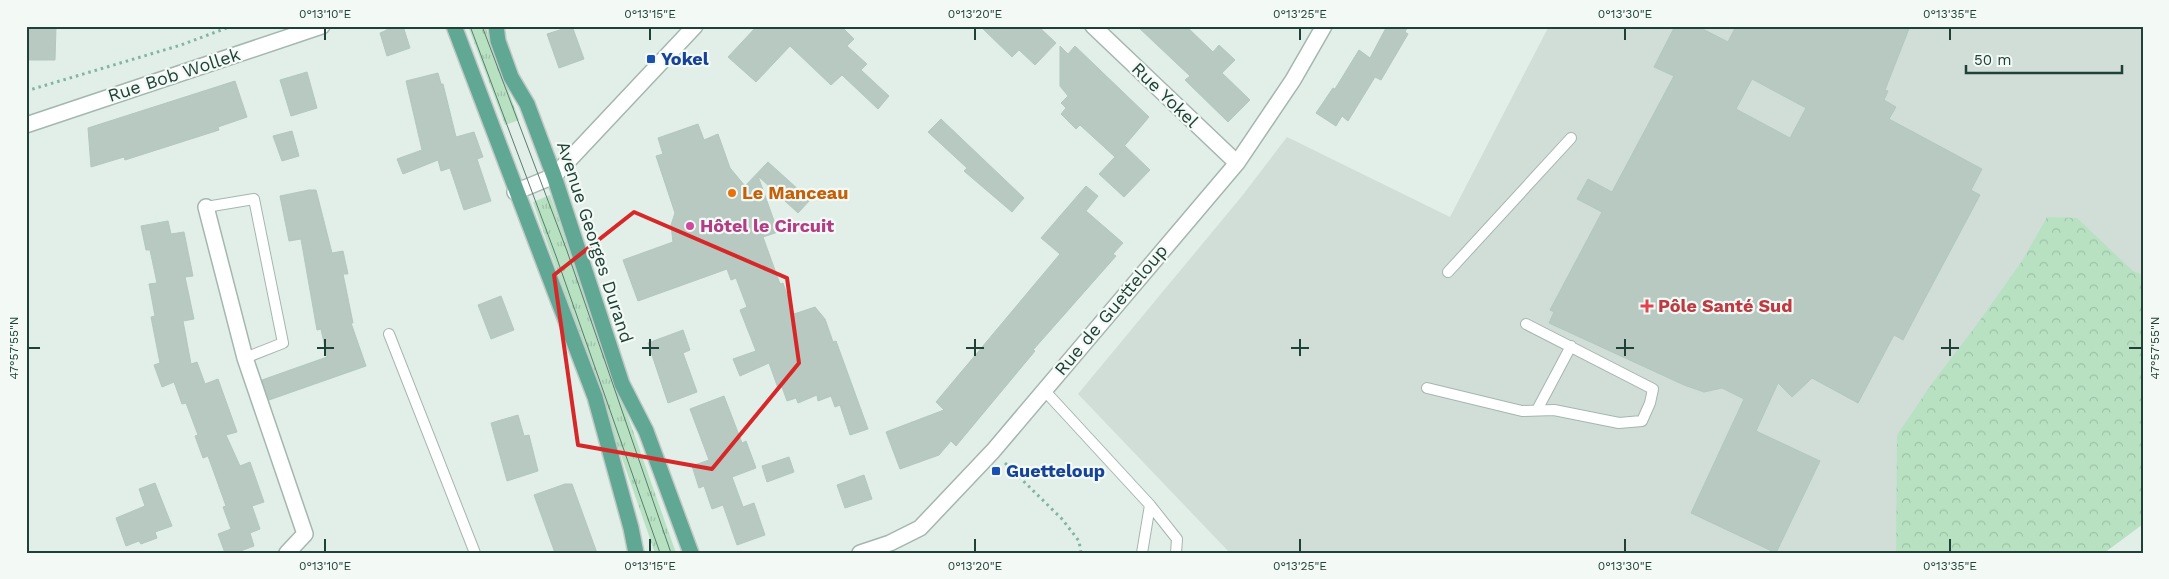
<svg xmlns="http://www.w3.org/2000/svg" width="2169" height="579" viewBox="0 0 2169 579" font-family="'Work Sans',sans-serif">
	<defs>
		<pattern id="grass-tufts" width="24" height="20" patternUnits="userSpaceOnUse" patternTransform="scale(1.25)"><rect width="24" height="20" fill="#b8e1c2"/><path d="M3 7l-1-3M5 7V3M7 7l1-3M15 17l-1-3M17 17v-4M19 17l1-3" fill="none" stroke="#9ec2a7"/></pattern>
		<pattern id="forest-crowns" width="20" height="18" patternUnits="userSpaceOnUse" patternTransform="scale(1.25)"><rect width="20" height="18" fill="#b8e1c2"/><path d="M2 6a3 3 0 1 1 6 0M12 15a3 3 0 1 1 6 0" fill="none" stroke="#9ec2a7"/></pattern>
	</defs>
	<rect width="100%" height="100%" fill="#e2eee8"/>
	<path fill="#d0ded7" d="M1549,26H2143V524L2104,553H1230L1078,394L1242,196L1287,137L1450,217Z"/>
	<path fill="url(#grass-tufts)" d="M468,26H485L519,120L505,125Z
		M550,195L676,553H655L533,202Z"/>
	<path fill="url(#forest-crowns)" d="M2047,217L2077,218L2133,271L2143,275V524L2104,553H1896L1897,435L1933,382L1975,327L2022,261Z"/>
	<path fill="#b7c9c1" stroke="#b3c8bf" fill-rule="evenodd" d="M28,26H56L55,60H28Z
		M386,26H403L410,48L387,56L380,33L387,30Z
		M572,26L584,59L559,68L547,34Z
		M757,26H841L854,39L847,46L867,64L861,70L889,96L878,109L842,75L831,85L790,46L756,82L728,57Z
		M980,26H1038L1056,43L1035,65L1019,50L1012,57Z
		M1137,26H1186L1213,52L1219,45L1235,60L1222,73L1250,100L1228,122L1185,80L1190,76Z
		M1387,26H1408L1405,32L1408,34L1381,80L1375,77L1348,121L1342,116L1336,126L1316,113L1333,88L1335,89L1359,50L1370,58Z
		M1675,26H1697L1728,42L1736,26H1910L1885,90L1888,91L1884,100L1896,107L1889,119L1982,169L1971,190L1980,195L1923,302L1903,340L1894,335L1858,403L1812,378L1792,397L1778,383L1756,431L1820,461L1776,553L1691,513L1744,399L1722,388L1704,392L1684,385L1549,323L1554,312L1550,310L1602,212L1577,199L1588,179L1612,192L1674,76L1654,67ZM1752,79L1806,108L1790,138L1736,109Z
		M1060,46L1068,54L1075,46L1149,117L1115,157L1080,125L1076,129L1061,114L1066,108L1061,103L1068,96L1060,86Z
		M307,72L317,108L291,116L280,80Z
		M438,73L441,84H443L456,137L474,132L483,157L477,159L491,201L464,210L450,168L441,171L438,160L403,174L397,159L422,150L406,81Z
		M235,81L247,117L218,127L219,130L125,160L124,157L91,167L88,128Z
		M941,119L1024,198L1012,212L964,171L967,168L928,132Z
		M698,124L704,140L718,134L730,168L745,186L768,162L810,200L798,213L758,176L778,232L763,237L780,284L783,283L794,314L815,307L825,319L833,342L836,341L868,429L850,435L840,405L835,407L831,396L818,401L817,395L798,403L796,398L787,401L782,387L778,388L769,363L740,376L733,359L756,351L740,310L747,307L736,278L731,280L727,269L638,301L623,260L673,242L671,225L675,213L656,156L663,154L658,138Z
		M292,131L299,156L282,161L273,136Z
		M1125,146L1150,170L1124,197L1099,174Z
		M1086,186L1098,196L1086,211L1123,243L1113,254L1116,256L1033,350L1035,351L956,446L951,441L939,455L900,469L886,432L944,410L936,402L1060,254L1041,238Z
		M309,190H316L332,253L343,251L348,274H343L353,323H351L366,366L269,400L262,380L327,357L321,329L317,330L301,239L289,241L280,196Z
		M168,221L171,234L184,232L193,276L185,277L194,319L183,321L191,364L197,362L205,384L218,379L237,432L226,435L240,466L250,462L264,502L252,506L260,529L250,533L254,546L235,553H225L218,534L231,529L223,507L226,506L208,456L203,458L195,436L198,435L186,403L182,404L174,382L162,387L154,365L160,363L151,317L155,316L149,284L157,283L150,250H146L141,226Z
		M501,296L514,330L491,339L478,305Z
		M683,330L690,350L683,353L697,392L668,403L648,343Z
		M724,396L742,443L746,441L756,468L732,477L743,507L754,503L765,535L737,545L723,505L712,509L704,486L699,488L692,466L709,460L690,409Z
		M518,415L524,436L529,435L538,471L507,481L491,423Z
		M789,457L794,472L767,482L762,466Z
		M864,475L872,499L845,508L837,485Z
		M155,483L172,526L155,532L157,538L141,544L139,541L126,546L116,518L145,506L139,489Z
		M565,484H572L597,553H555L534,495Z"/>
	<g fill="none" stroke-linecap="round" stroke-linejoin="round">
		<defs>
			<path id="service" d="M206,207L254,199L283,343L245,358
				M1448,272L1571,138
				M389,334L475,553
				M1427,388L1522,411L1554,410L1619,423L1642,421L1650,403L1653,389L1526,324
				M1044,390L1150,505L1177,539L1176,553
				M1537,410L1571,346
				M1142,553L1150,505"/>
			<path id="minor" d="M1093,26L1237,163
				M26,125L322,26
				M515,192L554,176L695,26
				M206,207L245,358L305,534L287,553
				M860,553L890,543L920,528L993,451L1237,163L1293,80L1324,26"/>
			<path id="primary" d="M454,26L595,397L631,528L636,553
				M496,26L498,41L511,77L527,104L554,176L622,384L646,431L691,553"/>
		</defs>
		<use href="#service" stroke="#a4b7af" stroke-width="12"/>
		<use href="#minor" stroke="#a4b7af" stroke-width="18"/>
		<use href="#primary" stroke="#c1cac7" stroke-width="18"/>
		<path stroke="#7fb5a2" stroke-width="3" stroke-dasharray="2.5 4" stroke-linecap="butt" d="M26,91L181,45L232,26
			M1005,463L1062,519L1079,541L1081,553"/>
		<use href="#service" stroke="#fff" stroke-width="10"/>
		<use href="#minor" stroke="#fff" stroke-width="15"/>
		<use href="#primary" stroke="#61a894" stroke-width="15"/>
		<path stroke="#5a7c72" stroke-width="1" d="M470,26L556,256L660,553
			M482,26L567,251L671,553"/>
	</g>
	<path fill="none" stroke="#d62828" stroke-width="4" stroke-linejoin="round" d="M634,212L787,278L799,363L712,469L578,445L554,275Z"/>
	<path fill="none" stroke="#204137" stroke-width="2" d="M325,28V40M650,28V40M975,28V40M1300,28V40M1625,28V40M1950,28V40M325,339V356M650,339V356M975,339V356M1300,339V356M1625,339V356M1950,339V356M28,348H40M317,348H334M642,348H659M966,348H984M1291,348H1309M1616,348H1634M1941,348H1959M2129,348H2142M325,539V552M650,539V552M975,539V552M1300,539V552M1625,539V552M1950,539V552"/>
	<g fill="#1a4fb4" stroke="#f3faf6" stroke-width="2">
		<rect x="646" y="54" width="10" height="10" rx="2.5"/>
		<rect x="991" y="466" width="10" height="10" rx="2.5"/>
	</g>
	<circle fill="#e8710a" stroke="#f3faf6" stroke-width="2" cx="732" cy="193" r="5"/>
	<circle fill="#d1479c" stroke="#f3faf6" stroke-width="2" cx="690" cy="226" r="5"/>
	<path fill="#e0444e" stroke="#f3faf6" stroke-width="2" d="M1644.5 298.5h5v5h5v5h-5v5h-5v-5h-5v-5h5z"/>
	<g text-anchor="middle" stroke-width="4.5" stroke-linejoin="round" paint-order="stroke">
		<g font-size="18" font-weight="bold" fill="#164399" stroke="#f3faf6" text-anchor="start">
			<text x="661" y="65">Yokel</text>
			<text x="1006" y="477">Guetteloup</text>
		</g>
		<g font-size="18" fill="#204137" stroke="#f3faf6">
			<text transform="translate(174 75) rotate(-18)" y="6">Rue Bob Wollek</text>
			<text transform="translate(1165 95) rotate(44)" y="6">Rue Yokel</text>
			<text transform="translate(595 242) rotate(72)" y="6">Avenue Georges Durand</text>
			<text transform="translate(1111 310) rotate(-50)" y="6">Rue de Guetteloup</text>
		</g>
		<g font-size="18" font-weight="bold" fill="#c56008" stroke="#f3faf6" text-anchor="start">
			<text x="742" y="199">Le Manceau</text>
		</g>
		<g font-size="18" font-weight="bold" fill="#b23c85" stroke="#f3faf6" text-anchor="start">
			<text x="700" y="232">Hôtel le Circuit</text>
		</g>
		<g font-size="18" font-weight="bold" fill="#be3a42" stroke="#f3faf6" text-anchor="start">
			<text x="1658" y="312">Pôle Santé Sud</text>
		</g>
	</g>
	<rect width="2169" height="579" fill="none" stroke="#f3faf6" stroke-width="55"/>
	<path d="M1966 65v8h156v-8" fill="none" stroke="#204137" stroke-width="2.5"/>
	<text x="1974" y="65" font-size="15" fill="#204137" stroke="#f3faf6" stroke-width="4" paint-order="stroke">50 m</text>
	<rect x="28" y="28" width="2114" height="524" fill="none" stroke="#204137" stroke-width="2"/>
	<g font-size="12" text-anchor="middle" fill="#204137">
		<text x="325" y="18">0°13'10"E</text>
		<text x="650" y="18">0°13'15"E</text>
		<text x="975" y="18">0°13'20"E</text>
		<text x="1300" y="18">0°13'25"E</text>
		<text x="1625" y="18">0°13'30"E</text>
		<text x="1950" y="18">0°13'35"E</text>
		<text transform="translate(14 348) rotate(-90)" y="4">47°57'55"N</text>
		<text transform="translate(2155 348) rotate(-90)" y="4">47°57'55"N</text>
		<text x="325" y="570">0°13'10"E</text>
		<text x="650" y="570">0°13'15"E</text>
		<text x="975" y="570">0°13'20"E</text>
		<text x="1300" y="570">0°13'25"E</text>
		<text x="1625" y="570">0°13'30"E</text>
		<text x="1950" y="570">0°13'35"E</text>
	</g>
</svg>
